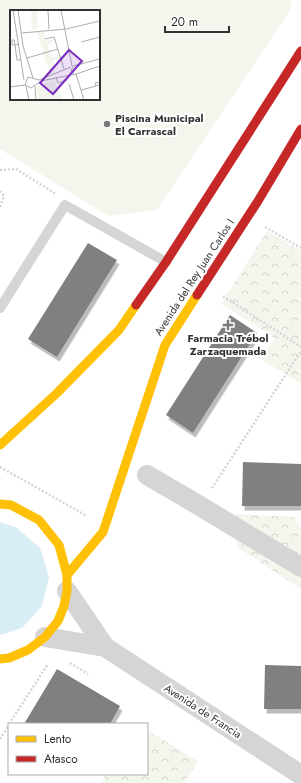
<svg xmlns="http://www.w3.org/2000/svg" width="301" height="783" viewBox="0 0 301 783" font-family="Jost,sans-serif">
	<defs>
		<pattern id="park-crowns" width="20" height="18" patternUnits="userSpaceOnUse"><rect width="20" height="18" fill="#f3f6ed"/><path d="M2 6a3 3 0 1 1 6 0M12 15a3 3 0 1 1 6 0" fill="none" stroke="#d1d3cc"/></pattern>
		<filter id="shadow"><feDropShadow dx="2.5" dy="4.5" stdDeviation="0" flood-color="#0004"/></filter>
	</defs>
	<rect width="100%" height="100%" fill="#fff"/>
	<path fill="#f3f6ed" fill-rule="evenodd" d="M0,0H292L289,12L157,210L108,216L0,149ZM11,11H99V99H11Z"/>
	<path fill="url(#park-crowns)" d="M267,231L301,251V384L261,359L275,338L221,304Z
		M236,514L295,517L301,529V589L237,547Z
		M147,730L198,761L184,783H101L106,774H147Z"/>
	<path fill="#d9edf4" d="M0,522L17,528L40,548L49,577L42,606L22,628L0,635Z"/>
	<path fill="#808080" filter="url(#shadow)" d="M88,243L117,260L57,357L28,339Z
		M230,315L257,333L193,433L166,415Z
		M243,462L301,464V506H242Z
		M265,665L301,666V709H264Z
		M57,669L120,706L110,724H24Z"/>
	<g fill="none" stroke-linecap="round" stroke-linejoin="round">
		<path stroke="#d5d5d5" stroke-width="2.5" stroke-dasharray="2 2" stroke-linecap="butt" d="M0,170L16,169L56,194
			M0,191L4,196L0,207
			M265,227L301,248
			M223,296L301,347
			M0,467L87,516
			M212,488L301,351
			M70,663L88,674
			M9,724L48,664
			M0,739L9,725"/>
		<path stroke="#d5d5d5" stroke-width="10" d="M0,308L65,205L166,262"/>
		<path stroke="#d5d5d5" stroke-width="20" d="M147,475L200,506L301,567
			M67,591L105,647L301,775
			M45,637L105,647"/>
		<path stroke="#ffc107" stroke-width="9" d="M0,445L56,394L119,330L136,305
			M0,504L11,505L39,520L59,545L67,575V591L64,606L58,621L45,637L28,650L9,658L0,659
			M67,575L103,532L165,345L197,295"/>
		<path stroke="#c62828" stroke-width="9" d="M197,295L258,201L301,129
			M136,305L166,262L301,51"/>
	</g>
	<g fill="#797979" stroke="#fff" stroke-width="1.5">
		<circle cx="107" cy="124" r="4"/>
		<path d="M226 319h4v4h4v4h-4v4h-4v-4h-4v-4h4z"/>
	</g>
	<g text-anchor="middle" stroke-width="4" stroke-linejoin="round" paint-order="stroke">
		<g font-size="11" font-weight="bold" fill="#313131" stroke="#fff" text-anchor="start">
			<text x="115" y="122">Piscina Municipal<tspan x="115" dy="13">El Carrascal</tspan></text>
			<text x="228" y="342" text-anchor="middle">Farmacia Trébol<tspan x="228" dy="13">Zarzaquemada</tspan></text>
		</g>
		<g font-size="11" fill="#313131" stroke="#fff">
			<text transform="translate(194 277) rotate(-57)" y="4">Avenida del Rey Juan Carlos I</text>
			<text transform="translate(203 711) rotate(33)" y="4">Avenida de Francia</text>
		</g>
	</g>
	<g transform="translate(10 10)">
		<rect width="90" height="90" fill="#fff"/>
		<path d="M44,70L53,90H28L27,76Z" fill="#f3f6ed"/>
		<path d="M21,0H27L28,19H22ZM27,22H34L36,30H48L42,31L38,36L41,47L54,46L52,47V54L49,48L43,51L45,63L40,65Z" fill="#f3f6ed"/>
		<path fill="none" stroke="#adadad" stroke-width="1" d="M3,0L14,70M8,0L13,36L23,68M38,0L39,19M51,0L62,56M12,23L56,19L90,11M35,29L44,27L54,59M71,32L90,27M8,34L5,35H2V30H4L5,35L7,50H11M17,48L48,39M61,57L29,70L18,67L15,75L21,78L31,71L66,64L90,56M64,64L61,61L63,56L90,49M66,64L74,90M46,67L48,73L57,70M90,72L85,73L86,76L90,74M59,74L64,90M16,76L19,90M25,76L26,90M0,77L15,75M71,80L86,76"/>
		<path fill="#7b2cbf" fill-opacity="0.15" stroke="#7b2cbf" stroke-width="2" d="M59,40L72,51L43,84L30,73Z"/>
		<rect width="90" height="90" fill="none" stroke="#313131" stroke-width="2"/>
	</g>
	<rect x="8" y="723" width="140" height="52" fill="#ffffff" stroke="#adadad"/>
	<rect x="16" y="736" width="20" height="6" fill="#ffc107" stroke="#adadad"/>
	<text x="44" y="743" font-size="12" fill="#313131">Lento</text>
	<rect x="16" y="756" width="20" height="6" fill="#c62828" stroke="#adadad"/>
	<text x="44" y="763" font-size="12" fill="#313131">Atasco</text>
	<path d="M165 26v6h64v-6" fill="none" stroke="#313131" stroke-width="2"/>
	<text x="171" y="26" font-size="12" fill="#313131" stroke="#ffffff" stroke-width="3" paint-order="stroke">20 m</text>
</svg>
